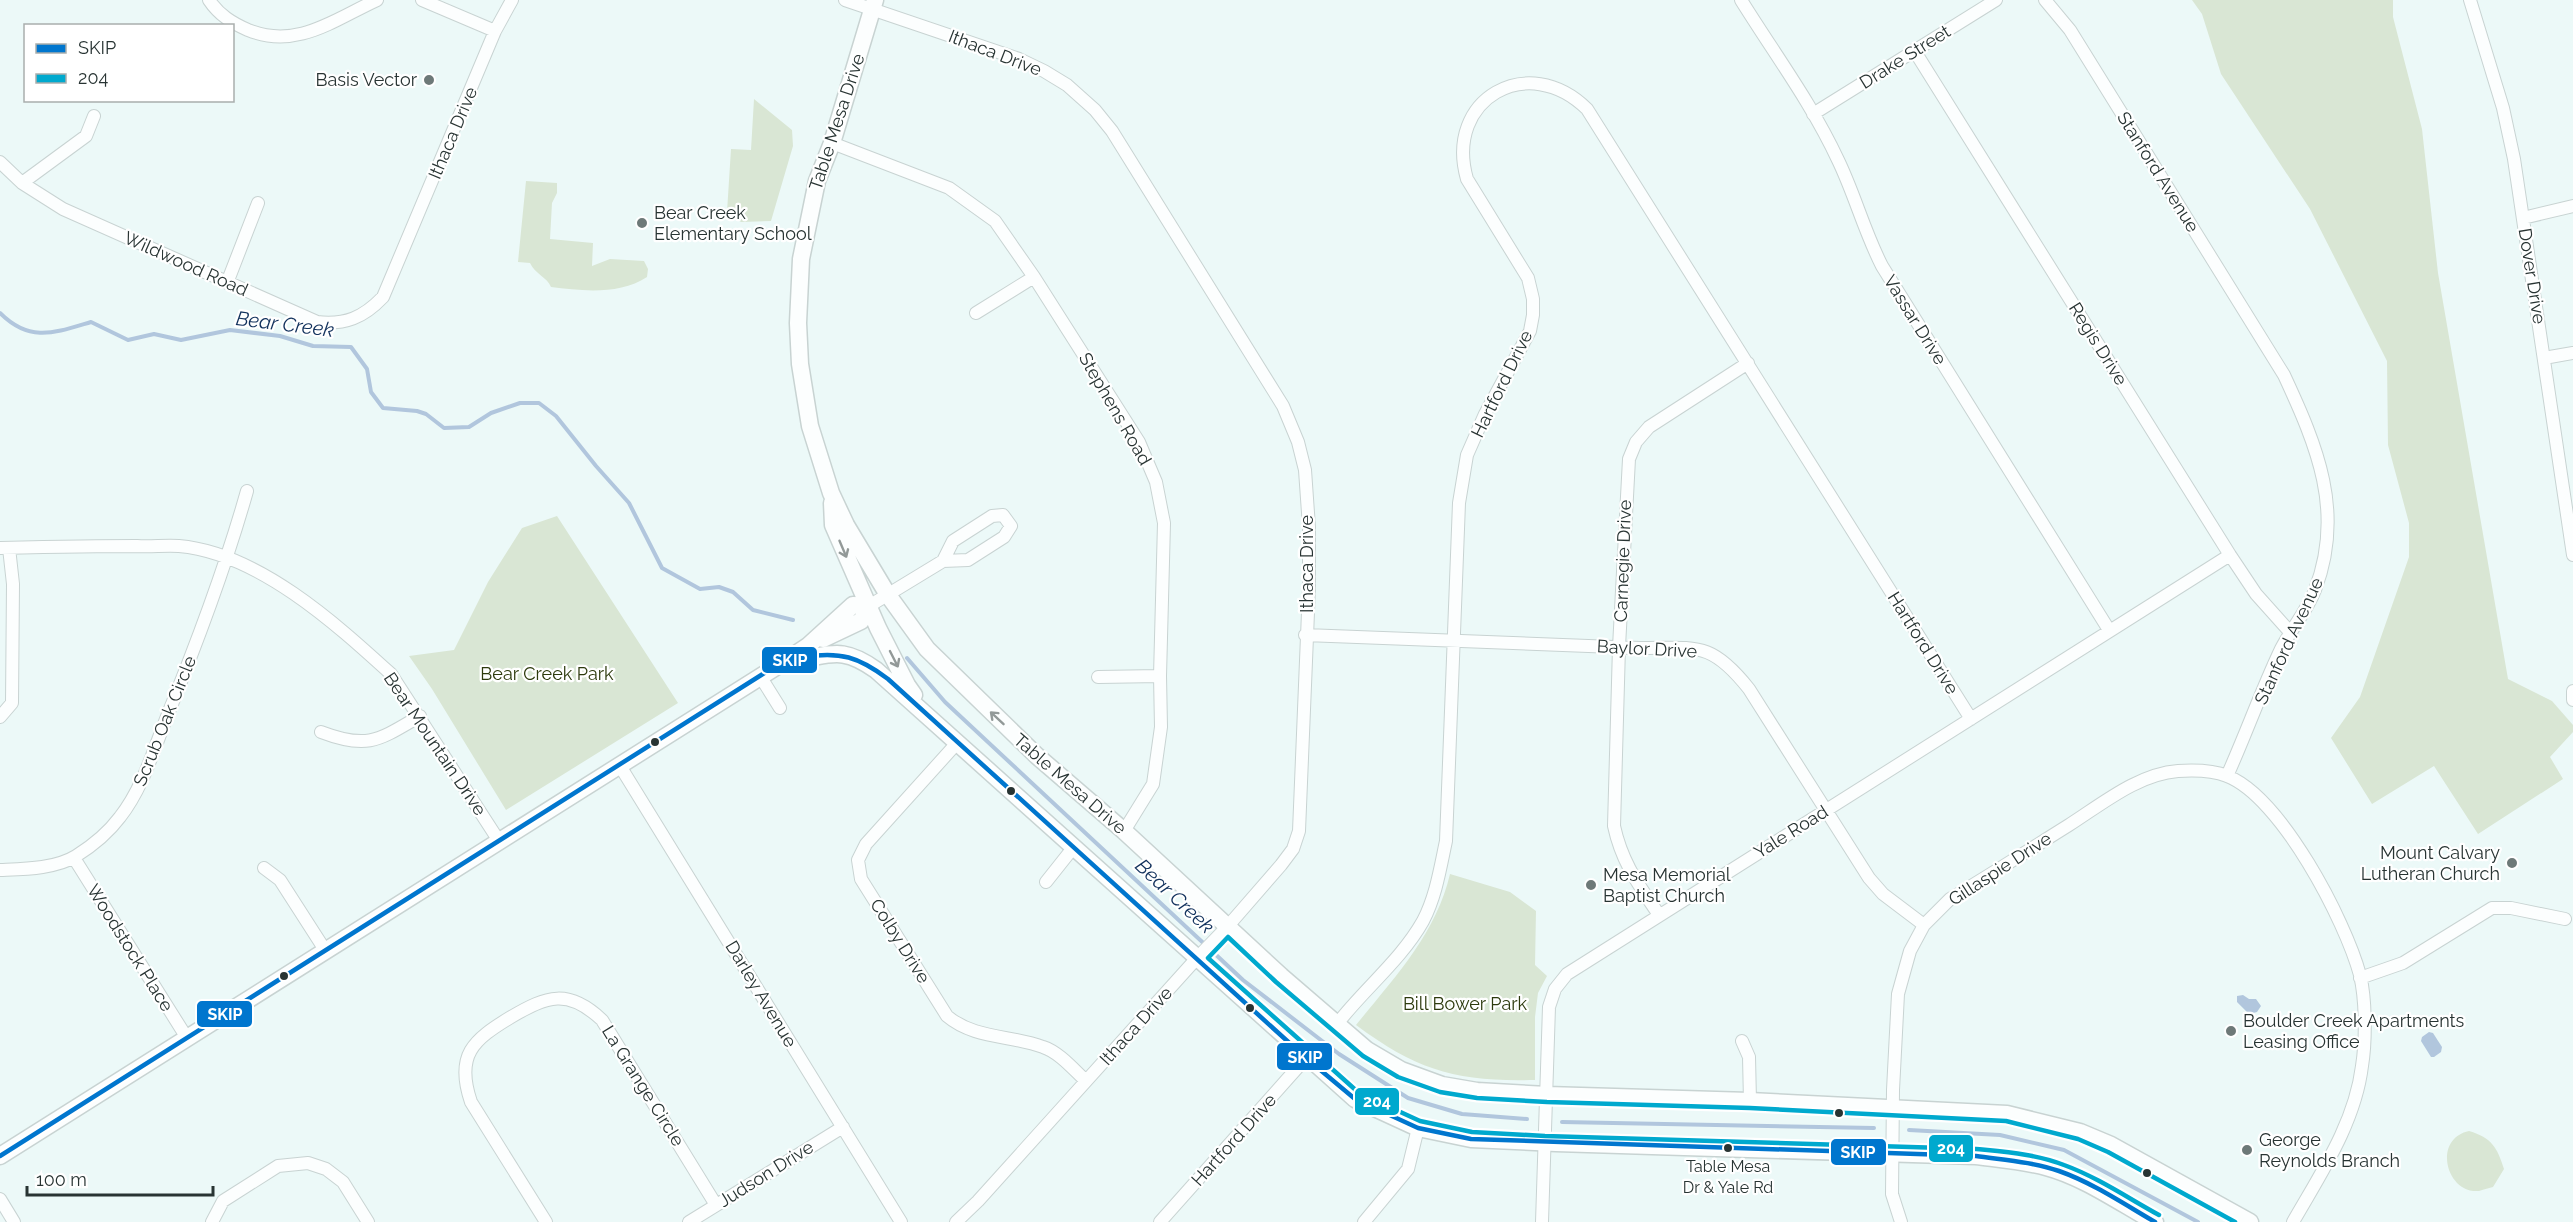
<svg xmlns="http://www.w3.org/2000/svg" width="2573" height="1222" viewBox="0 0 2573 1222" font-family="Raleway,sans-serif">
	<rect width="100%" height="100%" fill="#ecf9f8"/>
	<path fill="#d9e6d4" d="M2192,0H2393V17L2422,129L2438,273L2508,679L2552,701L2573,725V732L2550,757L2563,779L2478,834L2434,766L2372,804L2331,738L2360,697L2409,557V523L2388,445L2387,361L2310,209L2221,74L2202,14Z
		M754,99L792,130L793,146L771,221L741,222L727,212L731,149L751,150Z
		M526,181L557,183V193L552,203L550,239L593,243L592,266L610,259L644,261L648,269L647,277C620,295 582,291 551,287C547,277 535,274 530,263L518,262Z
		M557,516L678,703L506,810L432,689L409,656L454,650L488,582L522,528Z
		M1450,874L1510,892L1536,911L1535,965L1547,976L1538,993L1535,1017V1080C1457,1082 1418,1071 1356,1025C1394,978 1436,934 1450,874Z
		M2469,1131C2492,1138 2497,1147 2504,1169L2493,1187C2488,1188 2483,1190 2479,1191C2446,1194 2432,1139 2469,1131Z"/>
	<path fill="#b1c6dd" d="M2243,995L2249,999H2256L2261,1006L2257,1012L2249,1014L2237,1002V996Z
		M2429,1032L2433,1033L2442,1047L2441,1052L2434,1057H2431L2421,1041L2422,1037Z"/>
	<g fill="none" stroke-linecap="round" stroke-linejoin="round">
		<path stroke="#b1c6dd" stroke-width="4" d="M0,313C30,343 54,333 91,322L128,340L154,334L181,340L230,330L280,336L313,346L351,347L367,369L371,392L383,408L417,411L426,414L444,428L469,427L491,413L520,403H539L556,416L596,466L629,503L662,568L700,589L719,587L733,592L753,610L793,620
			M907,658L945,702L1243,980L1339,1054L1408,1098L1462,1114L1527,1119
			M1562,1122L1874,1128
			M1909,1130L2000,1135L2064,1150L2198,1222"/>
		<defs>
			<path id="street" d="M209,0C219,15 232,23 248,30C297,50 335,19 377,0
				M422,0L495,31
				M845,0L1019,59L1044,71L1067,85L1095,110L1112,131L1283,406L1298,442L1305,470L1309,527V588L1299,831L1293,849L1281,865L1228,926L1197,958L978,1201L956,1222
				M1741,0C1774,53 1812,104 1838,160C1855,195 1864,231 1882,266L2109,630
				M2045,0L2070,30L2284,375C2317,446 2345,512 2315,590C2307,611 2291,629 2281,649C2261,691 2246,734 2227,776
				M2470,0L2503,108L2514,159L2573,555
				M1914,50L2230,555L2256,594L2290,632
				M1813,114L1996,0
				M832,143L949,188L995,221L1034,277L1139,442L1156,482L1164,523L1160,676L1161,727L1153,784L1124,831
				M0,162L22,183L63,209L317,322C345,325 363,318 383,297L495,31L512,0
				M22,183L86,136L94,116
				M2523,218L2573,206
				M227,283L258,203
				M976,313L1034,277
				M2544,358L2573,353
				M0,548C46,547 92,546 137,546C151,547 165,545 179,546C258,553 335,623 391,674L499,841
				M869,606L943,561L968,560L1004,537L1011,526L1003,515L992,516L953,541L943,561
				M1305,635L1640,648C1697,648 1711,641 1749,689L1869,878L1883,894L1924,925
				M760,676L780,708
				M1098,677L1160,676
				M2573,691V700
				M0,717L12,703L13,584L9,548
				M321,732C368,750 379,740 420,716
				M957,743L866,844L858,860L861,879L947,1016C974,1039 1011,1035 1043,1047C1059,1052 1074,1070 1086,1081
				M620,766L901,1222
				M74,858L187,1038
				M264,868L280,880L325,950
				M0,870C23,869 55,869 76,856C92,846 108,833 120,817C142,789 153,752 166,719C197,643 225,569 247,491
				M1046,882L1073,848
				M1659,915C1639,885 1622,863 1614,826L1619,647L1629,459L1636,442L1649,427L1748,363
				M2360,978L2403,963L2492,908H2511L2565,919
				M1337,1024C1364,989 1401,960 1423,921C1436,896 1440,869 1446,841L1459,503L1467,455L1485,414L1530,331L1533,315V299L1528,278L1467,179C1444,99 1528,51 1587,109L1971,719
				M1742,1041L1749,1057L1750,1101
				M0,1199L14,1222
				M212,1222L223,1201L278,1166L308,1163L326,1169L343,1182L368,1222
				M546,1222L471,1102C455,1055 473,1040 511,1017C547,996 568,988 602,1020L716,1205
				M689,1222L843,1127
				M1160,1222L1306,1058
				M1364,1222L1408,1169L1418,1128
				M1542,1222L1549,1007L1555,989L1567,974L2230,555
				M1901,1222L1892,1194L1893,1090L1898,994L1910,951L1924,925L1950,899C1990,875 2029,850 2069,825C2102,804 2138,774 2178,771C2193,770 2212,770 2227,776C2281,797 2345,920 2360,975C2366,1000 2366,1041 2362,1066C2355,1123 2321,1173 2293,1222"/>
			<path id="secondary" d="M875,0L832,143L817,181L801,259L798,323L800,364L810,426L831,493L846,525L888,595L927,649L1037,756L1124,831L1281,976L1367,1050L1401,1070L1442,1085L1477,1091L1547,1095L1750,1101L2007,1114L2080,1132L2111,1145L2250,1222
				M832,503L833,525L878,628L907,685L914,695
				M823,639L861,621L869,606
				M787,660C827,659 837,642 876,670L1355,1099L1418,1128L1471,1139L1556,1143L1976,1156C1999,1159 2023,1161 2046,1167C2084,1177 2120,1203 2155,1222
				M0,1156L787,660L808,646L853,605L869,606"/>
		</defs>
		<use href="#street" stroke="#c8d3d2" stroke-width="14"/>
		<use href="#secondary" stroke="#c8d3d2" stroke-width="19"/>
		<use href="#street" stroke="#fcfefe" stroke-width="12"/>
		<use href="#secondary" stroke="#fcfefe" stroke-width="16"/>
		<defs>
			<path id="bus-1" d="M0,1156L777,665C786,660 794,659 804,657C840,651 859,657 888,679L1306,1058L1355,1099L1418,1128L1471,1139L1976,1156C2004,1160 2033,1162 2059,1171C2093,1183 2124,1204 2155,1222"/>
			<path id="bus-2" d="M2159,1215C2128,1198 2097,1177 2064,1165C2036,1154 2006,1152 1976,1149L1545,1136L1472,1132L1420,1121L1359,1093L1208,958L1228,937L1276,982L1363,1056L1398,1077L1440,1092L1477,1098L1547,1102L1750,1108L2006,1121L2078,1139L2108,1152L2235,1222"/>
		</defs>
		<use href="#bus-1" stroke="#fff" stroke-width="9"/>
		<use href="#bus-2" stroke="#fff" stroke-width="9"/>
		<use href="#bus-1" stroke="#0076ce" stroke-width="4.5"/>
		<use href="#bus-2" stroke="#00a9ce" stroke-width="4.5"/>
	</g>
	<defs><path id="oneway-shaft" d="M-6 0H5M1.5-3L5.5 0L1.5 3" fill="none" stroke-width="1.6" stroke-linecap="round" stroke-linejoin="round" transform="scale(1.5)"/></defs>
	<g stroke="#929998">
		<use href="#oneway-shaft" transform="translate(843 549) rotate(67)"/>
		<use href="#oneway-shaft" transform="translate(894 659) rotate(63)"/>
		<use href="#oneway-shaft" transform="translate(997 718) rotate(-137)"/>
	</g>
	<g fill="#6d7978" stroke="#fff" stroke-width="2">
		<circle cx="429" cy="80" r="6"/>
		<circle cx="642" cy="223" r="6"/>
		<circle cx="2512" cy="863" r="6"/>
		<circle cx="1591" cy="885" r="6"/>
		<circle cx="2231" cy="1031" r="6"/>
		<circle cx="2247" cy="1150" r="6"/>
	</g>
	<g fill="#283433" stroke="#fff" stroke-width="2">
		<circle cx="655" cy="742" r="5"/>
		<circle cx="1011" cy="791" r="5"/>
		<circle cx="284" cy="976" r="5"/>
		<circle cx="1250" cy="1008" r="5"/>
		<circle cx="1839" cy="1113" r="5"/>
		<circle cx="1728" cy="1148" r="5"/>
		<circle cx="2147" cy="1173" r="5"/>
	</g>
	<g text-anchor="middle" stroke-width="4.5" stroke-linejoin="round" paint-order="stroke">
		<g font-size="16" fill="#283433" stroke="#fff">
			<text x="1728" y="1172">Table Mesa<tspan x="1728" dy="21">Dr &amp; Yale Rd</tspan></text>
		</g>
		<g font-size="18" fill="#283433" stroke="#fff">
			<text transform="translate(995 53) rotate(21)" y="6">Ithaca Drive</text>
			<text transform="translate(1905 57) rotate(-32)" y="6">Drake Street</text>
			<text transform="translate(837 122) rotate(-72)" y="6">Table Mesa Drive</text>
			<text transform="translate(453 133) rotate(-67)" y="6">Ithaca Drive</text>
			<text transform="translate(2158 172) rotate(58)" y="6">Stanford Avenue</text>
			<text transform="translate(186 264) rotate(24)" y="6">Wildwood Road</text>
			<text transform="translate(2532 276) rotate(81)" y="6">Dover Drive</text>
			<text transform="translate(1915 320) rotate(58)" y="6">Vassar Drive</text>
			<text transform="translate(2098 344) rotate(58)" y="6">Regis Drive</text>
			<text transform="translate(1502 384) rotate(-64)" y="6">Hartford Drive</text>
			<text transform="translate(1115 409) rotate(60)" y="6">Stephens Road</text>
			<text transform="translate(1623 561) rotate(-88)" y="6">Carnegie Drive</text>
			<text transform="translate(1307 564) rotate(-90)" y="6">Ithaca Drive</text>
			<text transform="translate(2289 641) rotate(-65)" y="6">Stanford Avenue</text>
			<text transform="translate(1923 643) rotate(58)" y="6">Hartford Drive</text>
			<text transform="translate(1647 649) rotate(3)" y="6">Baylor Drive</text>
			<text transform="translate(165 721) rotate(-68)" y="6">Scrub Oak Circle</text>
			<text transform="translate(435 744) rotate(56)" y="6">Bear Mountain Drive</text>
			<text transform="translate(1070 784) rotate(41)" y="6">Table Mesa Drive</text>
			<text transform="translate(1791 832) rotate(-32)" y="6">Yale Road</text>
			<text transform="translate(2000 869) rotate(-33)" y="6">Gillaspie Drive</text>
			<text transform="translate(900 941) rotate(58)" y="6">Colby Drive</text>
			<text transform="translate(130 948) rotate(58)" y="6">Woodstock Place</text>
			<text transform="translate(761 994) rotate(59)" y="6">Darley Avenue</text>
			<text transform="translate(1136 1026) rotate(-48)" y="6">Ithaca Drive</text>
			<text transform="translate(643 1086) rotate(58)" y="6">La Grange Circle</text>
			<text transform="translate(1234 1140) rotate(-48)" y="6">Hartford Drive</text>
			<text transform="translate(766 1174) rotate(-32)" y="6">Judson Drive</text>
		</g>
		<g font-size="18" fill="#283433" stroke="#fff" text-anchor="start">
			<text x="417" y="86" text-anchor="end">Basis Vector</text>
			<text x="654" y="219">Bear Creek<tspan x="654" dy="21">Elementary School</tspan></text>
			<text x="2500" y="859" text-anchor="end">Mount Calvary<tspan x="2500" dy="21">Lutheran Church</tspan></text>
			<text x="1603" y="881">Mesa Memorial<tspan x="1603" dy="21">Baptist Church</tspan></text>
			<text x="2243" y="1027">Boulder Creek Apartments<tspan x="2243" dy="21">Leasing Office</tspan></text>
			<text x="2259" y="1146">George<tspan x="2259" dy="21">Reynolds Branch</tspan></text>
		</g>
		<g font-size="18" fill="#2d3a0d" stroke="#fff">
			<text x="547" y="680">Bear Creek Park</text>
			<text x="1465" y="1010">Bill Bower Park</text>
		</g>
		<g font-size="20" font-style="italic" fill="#11315c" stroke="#fff">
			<text transform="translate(285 324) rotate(7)" y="7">Bear Creek</text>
			<text transform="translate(1175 896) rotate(43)" y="7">Bear Creek</text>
		</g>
	</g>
	<g stroke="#fff" stroke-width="2">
		<rect x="761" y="646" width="57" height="28" rx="6" fill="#0076ce"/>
		<rect x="196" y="1000" width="57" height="28" rx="6" fill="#0076ce"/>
		<rect x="1276" y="1042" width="57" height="29" rx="6" fill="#0076ce"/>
		<rect x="1354" y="1087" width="46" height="29" rx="6" fill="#00a9ce"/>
		<rect x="1928" y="1134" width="46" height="29" rx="6" fill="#00a9ce"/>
		<rect x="1830" y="1138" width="57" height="28" rx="6" fill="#0076ce"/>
	</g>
	<g font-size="16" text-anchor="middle" font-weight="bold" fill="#fff">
		<text x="790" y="666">SKIP</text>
		<text x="225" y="1020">SKIP</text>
		<text x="1305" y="1063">SKIP</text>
		<text x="1377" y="1107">204</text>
		<text x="1951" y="1154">204</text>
		<text x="1858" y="1158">SKIP</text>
	</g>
	<rect x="24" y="24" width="210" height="78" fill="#ffffff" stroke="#a9aead" stroke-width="1.5"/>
	<rect x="36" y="44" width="30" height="9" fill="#0076ce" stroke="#a9aead" stroke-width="1.5"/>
	<text x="78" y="54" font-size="18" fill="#283433">SKIP</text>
	<rect x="36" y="74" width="30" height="9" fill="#00a9ce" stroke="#a9aead" stroke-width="1.5"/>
	<text x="78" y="84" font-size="18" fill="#283433">204</text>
	<path d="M27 1186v9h186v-9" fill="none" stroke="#283433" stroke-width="3"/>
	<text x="36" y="1186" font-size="18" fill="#283433" stroke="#ffffff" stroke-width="4.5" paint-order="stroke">100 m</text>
</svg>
